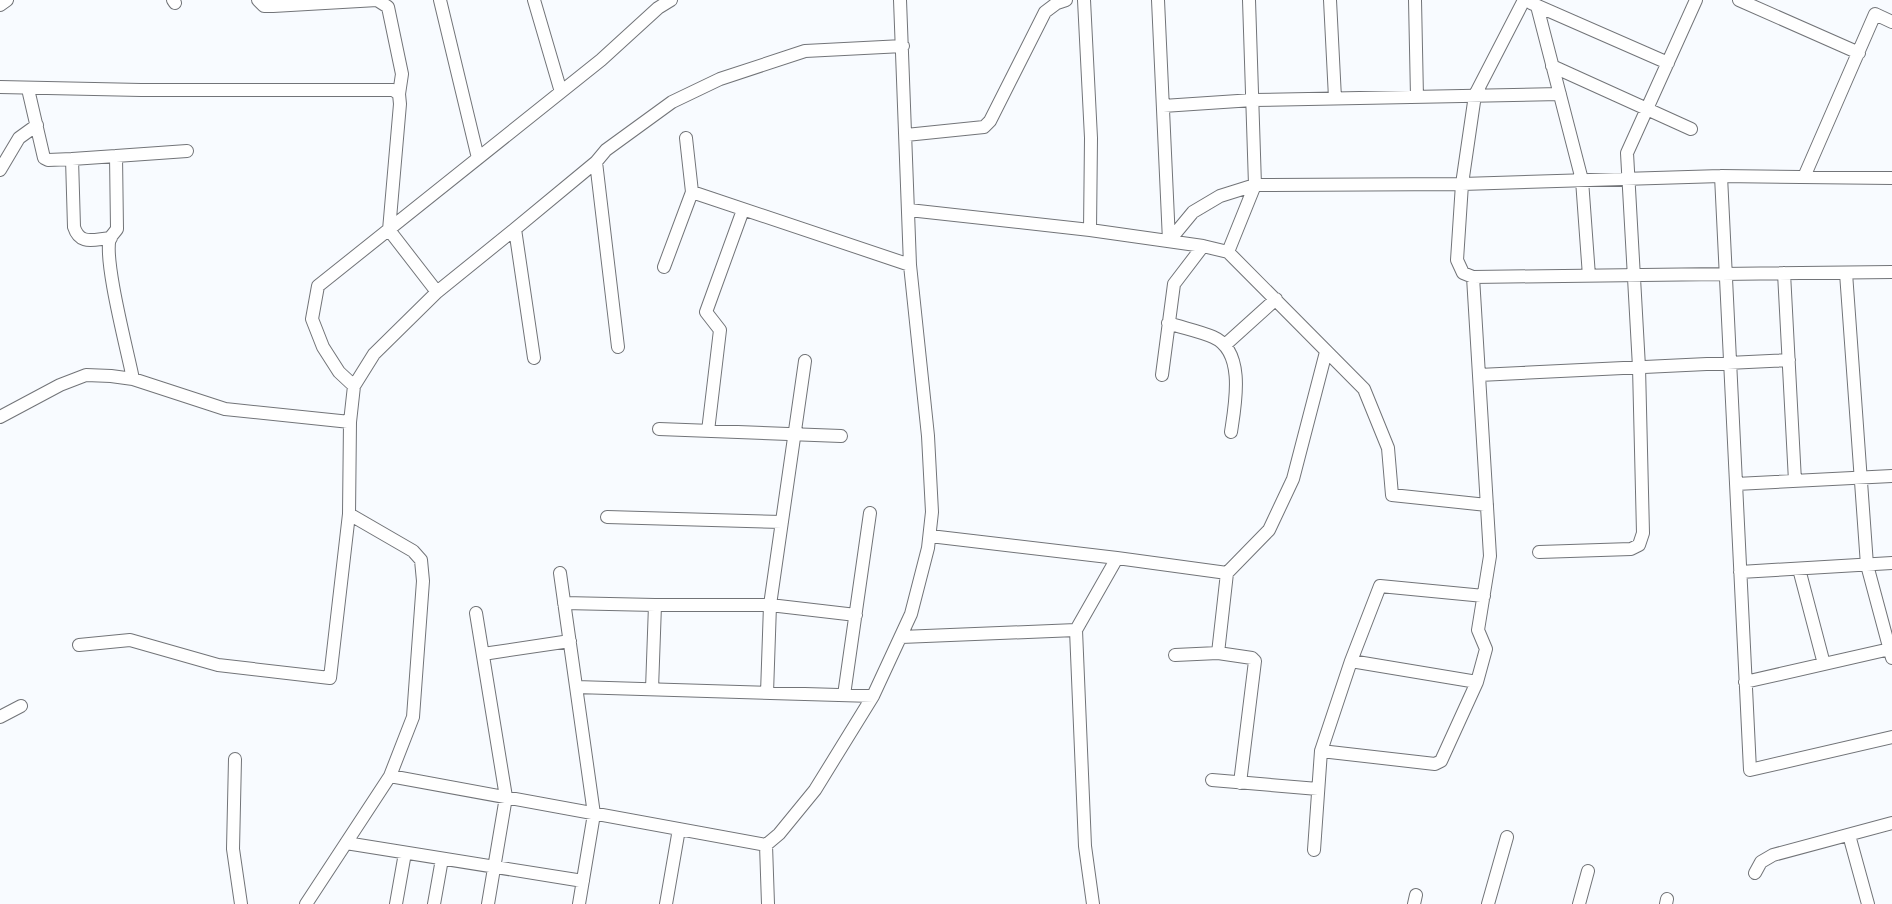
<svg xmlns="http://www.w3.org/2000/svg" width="1892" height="904" viewBox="0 0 1892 904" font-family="'Playfair Display',serif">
	<rect width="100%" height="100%" fill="#f8fbff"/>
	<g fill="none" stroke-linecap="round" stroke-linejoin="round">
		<defs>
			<path id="minor" d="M173,0L175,3
				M258,0L264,6H273L377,0L388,7L402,74L399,94
				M440,0L478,158
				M534,0L561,92
				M1084,0L1091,138L1090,230
				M1158,0L1169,241L1193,212L1220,196L1255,185L1462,184L1721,176L1892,178
				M1330,0L1335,98
				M1415,0L1417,97
				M1524,0L1475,95L1462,184L1457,260L1463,273L1473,277L1892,272
				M1739,0L1859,53
				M1531,3L1668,63
				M0,5L7,0
				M1537,6L1582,180L1589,276
				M1552,66L1691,129
				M0,87L141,90H393L399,94L400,104L389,230L437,292
				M28,89L44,158L48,160L72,159L74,227C80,246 94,239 111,238
				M1163,106L1253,100L1560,94
				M906,135L984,127L990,121L1045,12L1057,3L1066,0
				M72,159L116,156
				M596,162L618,347
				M0,170L19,138L37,125
				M1721,176L1750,770L1892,737
				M1804,177L1875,14L1892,22
				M692,192L910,265
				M909,210L1090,230L1203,246L1228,252L1364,389L1388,448L1392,495L1487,505
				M515,229L534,358
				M1228,252L1255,185L1249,0
				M664,267L692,192L686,138
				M1784,273L1795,481
				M1846,273L1867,565L1892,658
				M1168,323C1183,328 1199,331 1213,337C1246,351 1235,405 1231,432
				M1225,345L1276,299
				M1162,375L1174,284L1203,246
				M1479,375L1789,360
				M133,379C128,353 103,259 110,238C112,235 115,232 117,229L116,156L187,151
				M354,386L339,372L323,347L312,319L318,286L601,60L658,8L671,0
				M0,417L60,385L86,375L111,376L133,379L225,409L350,422
				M659,429L841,436
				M708,431L720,330L706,312L743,210
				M1736,484L1892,476
				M607,517L782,522
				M930,536L1117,558L1227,573
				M1539,552L1631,549L1639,545L1643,533L1639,367L1627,153L1696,0
				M1799,569L1824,664
				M1740,572L1892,563
				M560,573L594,814L579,904
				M564,603L655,605H770L856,615
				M476,613L506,797L488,904
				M901,637L1076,630
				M79,645L130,640L218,665L330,678L349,514L350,422L354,386L374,354L437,292L515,229L596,162L606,150L672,102L720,79L805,51L903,46
				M1218,653L1227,573L1269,530L1293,479L1326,352
				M483,654L570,641
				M1175,655L1218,653L1252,658L1255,661L1240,783
				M1351,661L1477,682
				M1745,682L1890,649
				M576,687L873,696
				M652,689L655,605
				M767,693L770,605L805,361
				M844,695L870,513
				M0,717L21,706
				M1321,751L1435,764L1441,761L1477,682L1486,649L1478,630L1490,556L1473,277
				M235,759L233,849L241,904
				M390,776L766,845
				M1212,780L1318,789
				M1849,835L1868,904
				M346,843L583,881
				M1314,850L1321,751L1351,661L1380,586L1484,596
				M1755,873L1761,862L1773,855L1892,823
				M306,904L390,776L413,717L423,581L421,560L413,551L349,514
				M396,904L405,853
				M434,904L442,859
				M666,904L679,829
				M768,904L766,845L779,834L815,790L873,696L911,614L928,548L932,512L928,436L910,265L900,0
				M1093,904L1085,846L1076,630L1117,558
				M1414,904L1416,895
				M1488,904L1507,837
				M1579,904L1588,871
				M1666,904L1667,899"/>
		</defs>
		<use href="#minor" stroke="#727478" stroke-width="14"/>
		<use href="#minor" stroke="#fff" stroke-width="12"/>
	</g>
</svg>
